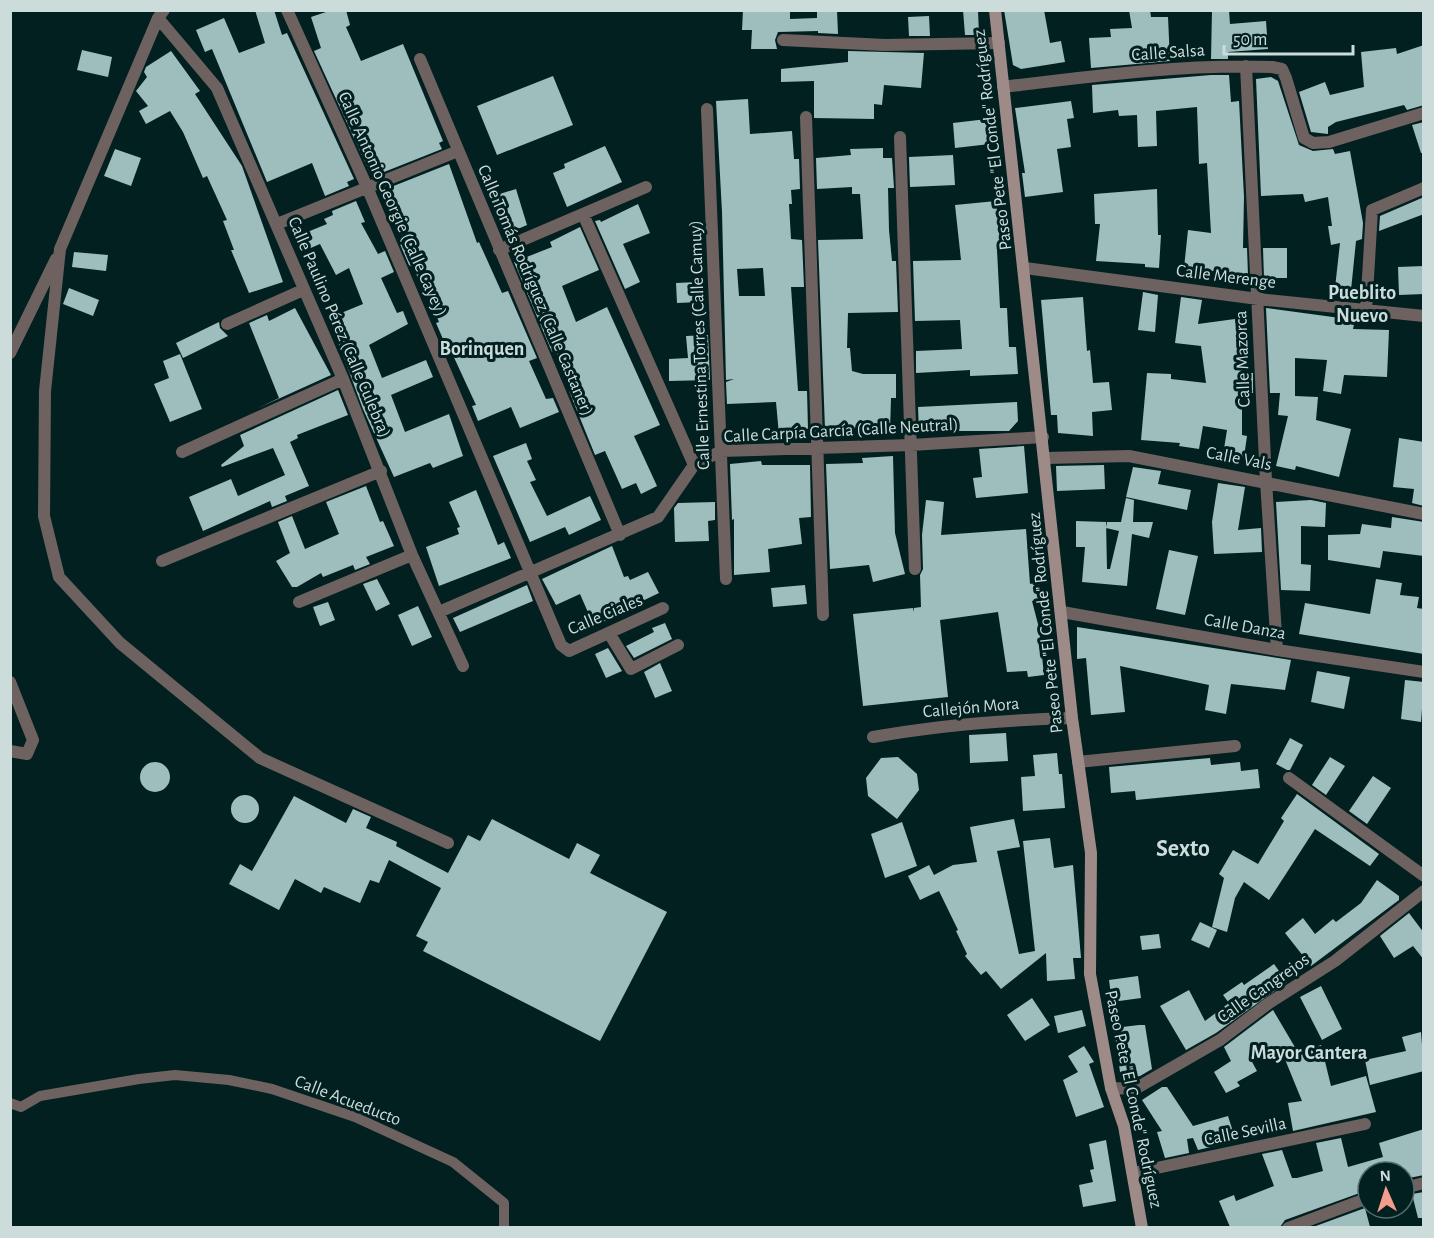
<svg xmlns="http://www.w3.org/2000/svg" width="1434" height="1238" viewBox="0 0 1434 1238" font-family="'Alegreya Sans',sans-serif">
	<rect width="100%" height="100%" fill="#032020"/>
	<path fill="#9ebebe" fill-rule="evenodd" d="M255,10H274L282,35L287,33L354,179L347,182L349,186L325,196L312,163L267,182L212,49L205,52L196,30L224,18L239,53L265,43Z
		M332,10H346L350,25L346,27L361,61L403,44L443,141L439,143L442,149L374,176L372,172L370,173L314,51L321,48L311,17Z
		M743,10H790V19L817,18V10H837L838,34L818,33V31L778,32L775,40L777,49H751L752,30H742Z
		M963,10H978L979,35H965Z
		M1004,10H1044L1050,43L1061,41L1065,62L1021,69L1013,65Z
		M1129,10H1150L1151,17H1168L1170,61L1091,68L1089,38L1111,37L1110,29L1132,28Z
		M1212,10H1229L1230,24L1266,21L1268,49L1228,52V59H1211Z
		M929,16L930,36H909L908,17Z
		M1424,45V105L1407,110L1404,105L1336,122L1328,127V134L1311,132L1299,92L1325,82L1330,95L1364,87L1361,52L1396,48L1397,54Z
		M82,50L112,57L108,77L77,70Z
		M171,51L200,91L195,94L242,166L283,282L249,293L231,250H234L223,221L227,220L207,176L203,178L183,132L170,111L146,124L139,111L148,106L136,91L147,77L144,72L146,67Z
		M848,51L924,53L921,88L884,85L882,105L874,104V119L814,118V81L781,82V69L848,62Z
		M1211,75H1229L1231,102L1239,101L1244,197L1243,248H1247L1248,275L1222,274V272L1184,268L1188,230L1211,233L1207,163L1199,164L1197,107L1156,111L1157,146L1138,147L1137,115L1119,116L1118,110L1093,113L1092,85Z
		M553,76L573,125L497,155L477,106Z
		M1271,77L1278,81L1299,145L1313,151L1333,149L1335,154L1350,151L1363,223L1362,239L1356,241L1351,290L1335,288L1340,243L1331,245L1328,226H1332L1328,197L1305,202L1303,194L1261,196L1256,79Z
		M748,99L750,134L792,131L794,159H799L800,189L791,190L792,204H789L791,239L802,240L804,287H791L798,391H807L808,429L797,430L798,434L779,435L776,402L727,404L726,382L734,379L726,380L722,212L716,101ZM763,268L765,296H739L737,269Z
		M1071,101L1074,118L1067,119L1071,147L1057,149L1063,192L1025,197L1022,173H1025L1015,108Z
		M987,119L990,144L955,148L953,123Z
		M1424,122V153H1421L1412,125Z
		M605,146L622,182L567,207L553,173L565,168L564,164Z
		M883,148V158H892L894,188H888L889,230L892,261H896L898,312L848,313L847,348H850L852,371L863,374H896V398H891L890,431L861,430V428L825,429L818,240L863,239L860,194H852V187L817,189L816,158L851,155L850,149Z
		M115,149L141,158L131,186L104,176Z
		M953,155L955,185L910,187L909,157Z
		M449,164L477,243L479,242L502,293L508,291L537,358L529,361L546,399L553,398L559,412L520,428L511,407L478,421L472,406L476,405L445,338L443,339L436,323L439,322L425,289H423L413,267L409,265L400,244L404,242L381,191Z
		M516,189L527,225L506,234L490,197Z
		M1157,189L1158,235H1161L1159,268L1145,267V264L1096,261L1100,224H1095L1094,194Z
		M1424,197V214L1379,231L1380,216Z
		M356,201L365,222L361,223L378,254L385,251L394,272L381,278L397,313L403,311L408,324L369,345L382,378L426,360L433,377L391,395L405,432L449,414L463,456L433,468L430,463L394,477L363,409L329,318L363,304L349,268L336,275L320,244L306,250L300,235L327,224L324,219L333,215L332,211Z
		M996,201L1001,249L997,250L1000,308H1007L1009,347H1016L1018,374L970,376V370L916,373V351L962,349L960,320L915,321L913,261L961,260L955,205Z
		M638,204L650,233L623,244L640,282L625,289L595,221L600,220L601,222Z
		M580,227L599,270L562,286L576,322L607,307L660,425L634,436L657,486L641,494L636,483L622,489L605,451L595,455L569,391L572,390L555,350L552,352L514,262L552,247L550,242Z
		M1263,248H1287V278H1264Z
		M74,252L108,255L106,271L72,267Z
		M1424,266V294L1399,295L1398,267Z
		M698,282L699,302L677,303L676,283Z
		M69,288L99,300L93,316L63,304Z
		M1143,292L1158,295L1155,332L1138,330Z
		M1083,297L1087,351L1090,350L1093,383L1109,382L1112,410L1092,412L1093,436L1058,433L1057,415H1051L1043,322L1041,300Z
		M1181,297L1202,300L1198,324L1235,319L1242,373H1253V393H1242V435L1247,436L1244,457L1223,455L1227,430L1203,426L1199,449L1179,446L1180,443L1141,440L1147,373L1171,374V379L1206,383L1201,346L1175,343Z
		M295,308L331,375L256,409L279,398L249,323L267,315L269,321Z
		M1266,308L1355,320L1353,329L1389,330L1387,377L1344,375L1341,394L1323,391L1327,360L1295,358V396L1318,397L1316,420L1351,429L1339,477L1296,466L1295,470L1276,466L1288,416L1278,415L1280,393H1270Z
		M219,322L220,328L228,336L183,358L176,343Z
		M708,335L710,380L669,381V359L688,358L686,336Z
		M180,354L202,409L170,422L154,384L169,378L163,361Z
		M338,390L348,415L297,435L298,438L290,442L309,486L285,496L287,501L272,507L270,501L203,531L189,497L231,479L238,496L285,475L273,448L222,467L221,465L244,446L240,435Z
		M1017,402L1018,421L1009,431H919L918,407Z
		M1399,438L1424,442V506L1412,503L1414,489L1393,487Z
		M526,443L532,459L527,461L536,480L530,482L547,516L590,496L601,520L569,535L565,527L530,542L493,456Z
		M1024,446L1028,493L976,498L973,478L982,477L979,449Z
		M893,456L895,533L905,574L873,582L869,565L830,569L826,464L863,463L862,458Z
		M761,461L762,465H810L811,517L799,518L802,544L768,549L770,572L734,575V519L732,520L730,464Z
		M1104,465L1105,489L1057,491L1056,466Z
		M1133,467L1161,471L1158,484L1191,490L1187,510L1126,497Z
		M1218,483L1245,487L1238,530L1261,528L1262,552L1214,554L1212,522Z
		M366,486L380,522L383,521L394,546L366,557L370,564L355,570L353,565L323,577L321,573L297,587H292L276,561L290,553L278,522L292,516L305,549L339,534L326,502Z
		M476,490L498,545L504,542L511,558L439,586L426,547L459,534L457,528L460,527L449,502Z
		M1126,498L1134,500L1133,522H1153L1149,538L1132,534L1127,586L1082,582L1085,547H1076V521L1106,522L1107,569H1110L1119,531L1106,528L1107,522H1121Z
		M926,500L944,502L941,535L1026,529L1030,584L1039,582L1041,599L1032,601L1039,628L1044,675L1028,677L1027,671L1007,672L998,612L940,620L948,697L863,706L853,614L913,608L914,612V608L921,607L920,575L923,569L922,535Z
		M1311,500L1326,503L1325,527L1301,526V564L1311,565L1310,591L1281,590L1276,502Z
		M715,502V520L708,521L709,541L675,542L674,508L678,503Z
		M1392,517L1424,522V556L1383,551L1380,568L1328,560V535L1360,534L1362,524L1391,528Z
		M612,546L624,577L628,576L630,580L648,572L659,593L634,605L635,608L594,626L580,594L556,605L542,579Z
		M1169,550L1198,556L1185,615L1156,609Z
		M377,579L390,604L376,611L363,584Z
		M1376,579L1402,583L1400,595L1419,597L1417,608L1424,609V654L1299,634L1305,603L1370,614Z
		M527,585L533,601L460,632L453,618Z
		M805,585L807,604L773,607L771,588Z
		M328,602L335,620L320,626L313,607Z
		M418,606L432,637L412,646L398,615Z
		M665,623L672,639L634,658L626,646L654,632L652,628Z
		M1077,627L1291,660L1285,690L1231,684L1226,714L1205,710L1209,685L1120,666L1125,712L1091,715L1086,658L1077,659Z
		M608,648L622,671L606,678L595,654Z
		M660,663L672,691L655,698L644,672Z
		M1317,671L1350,677L1344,709L1311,702Z
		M1405,680L1424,682L1421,722L1401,719Z
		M1006,733L1008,761L970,763L969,735Z
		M1290,738L1303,745L1290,770H1287L1276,764Z
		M1057,753L1059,774H1062L1065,808L1023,811L1021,777L1035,776L1033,755Z
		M898,757L917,774L919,790L897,819L868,796L866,778L881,758Z
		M1330,757L1345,766L1326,795L1312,785Z
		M1210,758L1211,765L1240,762L1241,771L1258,769L1260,788L1136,800L1135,791L1111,793L1109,767Z
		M140 777a15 15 0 1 1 30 0a15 15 0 1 1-30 0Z
		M1373,776L1391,788L1367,824L1349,811Z
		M1297,794L1379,854L1370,866L1315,829L1269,900L1244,882L1235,898L1227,932L1212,927L1224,878L1219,874L1233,850L1258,864L1284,821L1281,818Z
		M231 809a14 14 0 1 1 28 0a14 14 0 1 1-28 0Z
		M294,796L346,823L353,809L371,817L366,828L397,842L396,846L448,873L468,835L480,841L492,819L569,859L577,843L600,855L590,873L667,912L600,1041L423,951L428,942L416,936L441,888L389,860L379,883L370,880L360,903L324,887L321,893L295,879L279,910L229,884L240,864L252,871Z
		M1014,819L1020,847L997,851L1019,954L1035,951L1023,841L1050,838L1054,868L1073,865L1081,958H1073L1075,979L1047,981L1046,953L1001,989L986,971L981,975L965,956L967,954L956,931L958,930L939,891L920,900L908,876L929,865L934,875L953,865L977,862L970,827Z
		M902,822L917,866L885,878L871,834Z
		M1377,880L1399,896V900L1311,966L1285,933L1303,918L1315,934L1333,919L1336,922L1361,903Z
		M1409,913L1424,933V960L1413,946L1394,958L1380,936Z
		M1200,922L1217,930L1209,948L1191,940Z
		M1159,934L1161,948L1142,950L1140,936Z
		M1274,964L1287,982L1216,1033L1186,1050L1160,1006L1189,990L1205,1021L1229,1003L1223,995L1242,982L1244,985Z
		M1138,976L1141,998L1112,1002L1109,980Z
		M1321,986L1342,1029L1322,1040L1300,997Z
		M1032,998L1050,1025L1025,1041L1007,1015Z
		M1082,1010L1086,1026L1058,1033L1054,1016Z
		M1273,1010L1299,1054L1321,1045L1331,1086L1366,1076L1376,1112L1293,1131L1288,1103L1302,1101L1282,1052L1280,1054L1275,1046L1251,1060L1257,1071L1237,1082L1240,1086L1226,1093L1214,1072L1231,1061L1224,1047Z
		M1139,1025H1145L1152,1069L1140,1076L1121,1079L1114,1028Z
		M1421,1032L1424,1071L1370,1085L1365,1060L1406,1051L1402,1037Z
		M1084,1046L1094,1062L1089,1064L1104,1107L1076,1117L1063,1080L1078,1072L1068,1056Z
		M1162,1087H1167L1193,1126L1228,1116L1236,1141L1198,1150L1193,1138L1187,1139L1189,1153L1165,1158L1157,1132L1162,1131L1142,1100Z
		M1424,1129V1175L1409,1178H1404V1172H1368V1190L1285,1220L1280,1227H1230L1219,1201L1234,1195L1236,1201L1274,1186L1262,1154L1282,1150L1292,1178H1297L1323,1171L1316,1143L1341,1138L1348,1167L1383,1157L1379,1143Z
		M1106,1140L1116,1201L1083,1207L1079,1185L1093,1182L1090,1170L1094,1169L1089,1144Z
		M1424,1192V1218H1418L1412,1194Z
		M1365,1208L1370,1227H1313Z"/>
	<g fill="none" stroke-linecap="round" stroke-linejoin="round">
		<path stroke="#6e6260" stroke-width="10" d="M10,1103L21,1107L40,1096L139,1079L175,1075L229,1080L272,1089L355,1117L453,1162L504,1203V1228"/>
		<path stroke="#6e6260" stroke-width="12" d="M164,10L158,18L60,249L45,391L44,516L59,577L120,643L260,758L448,843
			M287,10L367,187L561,645L569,651L663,608
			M158,18L217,88L343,379L412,555L463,666
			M783,40L885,45L999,43
			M420,59L620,535
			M1246,66L1266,481L1277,650
			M1003,87C1093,76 1182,64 1272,67L1282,69L1286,78L1304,138L1313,143L1329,142L1424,113
			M707,109L726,579
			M806,117L823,615
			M900,137L915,569
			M583,214L694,465
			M277,224L458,151
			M499,250L646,187
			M1025,268L1258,299L1424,316
			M1366,311L1372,210L1424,188
			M227,324L303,290
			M10,353L56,259
			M182,452L343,379
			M1046,458L1129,456L1424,514
			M162,561L381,471
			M299,602L412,555
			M439,612L658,517L694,465L721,451L911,445L1043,437
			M1062,612L1277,650L1424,672
			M609,633L631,669L678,645
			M10,682L33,740L27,754L10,751
			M873,737C939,725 1005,720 1072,718
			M1078,762L1235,746
			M1289,778L1424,876
			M1111,1088L1135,1089L1220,1040L1269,1003L1335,961L1424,891
			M1133,1173L1365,1124
			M1404,1188L1424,1183
			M1288,1228L1368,1198"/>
		<path stroke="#9e8b87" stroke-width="12" d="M995,10L1072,718L1091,853L1090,974L1111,1088L1124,1126L1142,1228"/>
	</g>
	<g text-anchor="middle" stroke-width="6" stroke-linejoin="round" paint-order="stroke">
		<g font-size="18" fill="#cbdcdb" stroke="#032020">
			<text transform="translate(1168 52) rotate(-4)" y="6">Calle Salsa</text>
			<text transform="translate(992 140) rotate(-97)" y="6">Paseo Pete "El Conde" Rodríguez</text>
			<text transform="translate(393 204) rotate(66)" y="6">Calle Antonio Georgie (Calle Cayey)</text>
			<text transform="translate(1226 276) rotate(7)" y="6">Calle Merenge</text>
			<text transform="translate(536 290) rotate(67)" y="6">Calle Tomás Rodríguez (Calle Castaner)</text>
			<text transform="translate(340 327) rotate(67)" y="6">Calle Paulino Pérez (Calle Culebra)</text>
			<text transform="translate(699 345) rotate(-92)" y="6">Calle Ernestina Torres (Calle Camuy)</text>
			<text transform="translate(1242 359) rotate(-92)" y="6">Calle Mazorca</text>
			<text transform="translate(841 430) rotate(-3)" y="6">Calle Carpía García (Calle Neutral)</text>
			<text transform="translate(1239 458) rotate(11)" y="6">Calle Vals</text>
			<text transform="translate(605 614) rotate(-23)" y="6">Calle Ciales</text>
			<text transform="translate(1045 623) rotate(-96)" y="6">Paseo Pete "El Conde" Rodríguez</text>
			<text transform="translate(1245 626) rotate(10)" y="6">Calle Danza</text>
			<text transform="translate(971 707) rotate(-5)" y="6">Callejón Mora</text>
			<text transform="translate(1263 988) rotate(-35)" y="6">Calle Cangrejos</text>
			<text transform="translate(1134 1099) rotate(78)" y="6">Paseo Pete "El Conde" Rodríguez</text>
			<text transform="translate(348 1100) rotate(21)" y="6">Calle Acueducto</text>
			<text transform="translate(1245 1131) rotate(-12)" y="6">Calle Sevilla</text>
		</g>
		<g font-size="20" font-weight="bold" fill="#cbdcdb" stroke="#032020">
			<text x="1362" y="299">Pueblito<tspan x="1362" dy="23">Nuevo</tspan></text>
			<text x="482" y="355">Borinquen</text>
			<text x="1309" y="1059">Mayor Cantera</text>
		</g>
		<g font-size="24" font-weight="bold" fill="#cbdcdb" stroke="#032020">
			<text x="1183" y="856">Sexto</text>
		</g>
	</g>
	<rect width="1434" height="1238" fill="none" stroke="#cbdcdb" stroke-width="24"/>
	<g transform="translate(1386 1190) rotate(357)"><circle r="28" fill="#032020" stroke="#536b6b" stroke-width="1.5"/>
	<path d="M0-4.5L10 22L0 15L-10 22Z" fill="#f49d8c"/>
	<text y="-9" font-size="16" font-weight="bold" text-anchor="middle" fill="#cbdcdb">N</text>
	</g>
	<path d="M1224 45v9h129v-9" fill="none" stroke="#cbdcdb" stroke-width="3"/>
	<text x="1233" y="45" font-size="18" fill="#cbdcdb" stroke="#032020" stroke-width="4.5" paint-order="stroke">50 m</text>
</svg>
